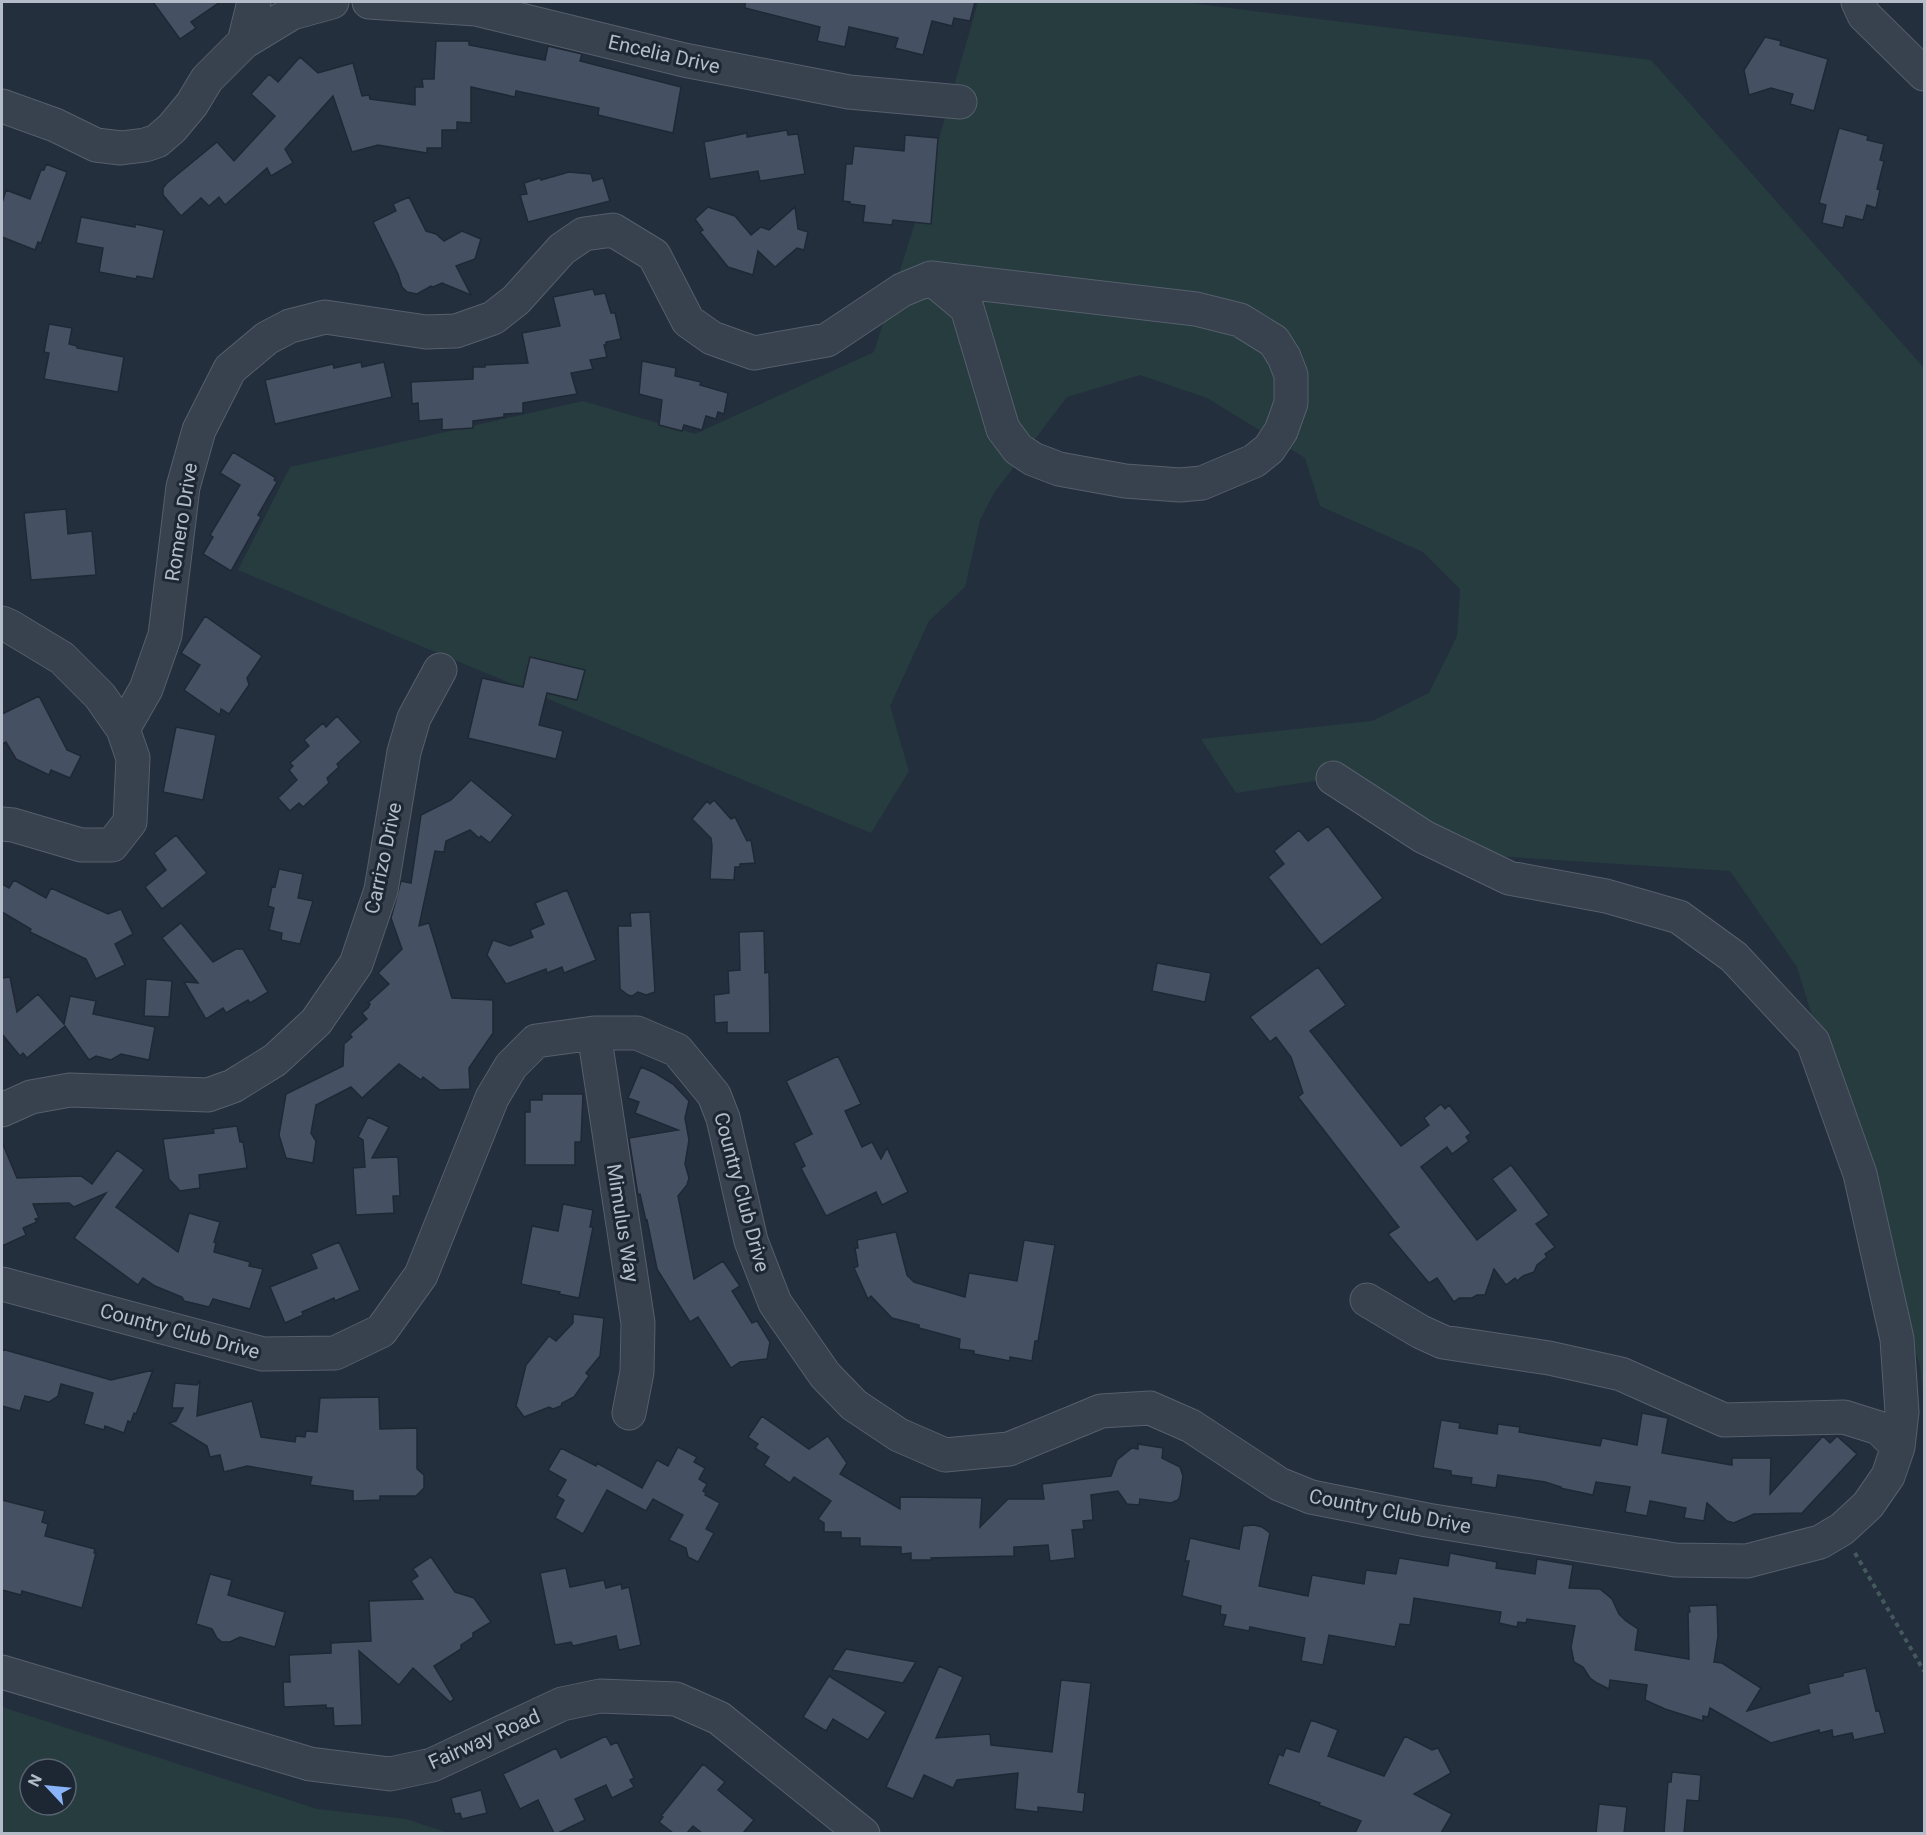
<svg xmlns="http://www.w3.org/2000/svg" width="1926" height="1835" viewBox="0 0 1926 1835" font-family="Roboto,sans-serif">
	<rect width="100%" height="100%" fill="#242f3e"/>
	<path fill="#263c3f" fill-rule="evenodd" d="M978,2H1182L1651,60L1924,368V1403L1920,1366L1797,967L1730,871L1494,856L1333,778L1236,793L1201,739L1372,721L1429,693L1457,636L1460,589L1423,552L1320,506L1305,458L1207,398L1140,375L1067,397L994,493L980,520L965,587L929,621L890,706L909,771L871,833L238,570L290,467L583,401L695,434L874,352L914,226Z
		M2,1707L317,1809L406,1819L448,1833H2ZM30,1769H66V1805H30Z"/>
	<path fill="#455162" stroke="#1f2835" stroke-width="1.5" d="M153,2H220L191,22L196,28L180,39Z
		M745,2H975L970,21L954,18L952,26L932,21L923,55L895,48L898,38L849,27L845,47L817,41L820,27L745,8Z
		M1765,37L1781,41L1780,45L1828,59L1814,111L1790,104L1793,94L1771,88L1749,95L1744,70Z
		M436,41H469V45L545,60L548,46L582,54L580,61L681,87L673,133L598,115L599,108L516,91L515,97L471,87V123L457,122V130H442V148H427V153L378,145L352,152L333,96L285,149L293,163L271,176L267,168L225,205L219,197L209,206L201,198L181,216L163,195V188L167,183L217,142L234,161L275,116L251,94L269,74L278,82L300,57L318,73L353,63L362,96L369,95L370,99L415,105V87H423L422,79H434Z
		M1839,128L1868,136L1867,140L1884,144L1880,160L1884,161L1877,189L1880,190L1876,208L1867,205L1863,220L1846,216L1843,228L1822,223L1826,205L1819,203Z
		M787,130L788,135L798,134L805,174L760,181L758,171L710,179L704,142L747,133V137Z
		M905,135L938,138L931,224L893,220L892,225L863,222L865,206L850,204V202L843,201L846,164H852L854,146L904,151Z
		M46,164L67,172L41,243L38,242L35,250L2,237V203L6,190L30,199L41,170H44Z
		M569,172L591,174L593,181L603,178L610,201L528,222L520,195L527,194L524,183L540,178L541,180Z
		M409,197L426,231L436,234L444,241L462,231L481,239L475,259L456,266L471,295L442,283L433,287L431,286L417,294L407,292L402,287L398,274L373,222L396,211L393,204Z
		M708,207L735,216L751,235L761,227L769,230L795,207L798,229L808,232L804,250L797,248L775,267L758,251L753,275L728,267L700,232L703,230L695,219Z
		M81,217L135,227V224L164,230L153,279L137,276L136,279L99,272L103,248L76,243Z
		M593,289L595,295L605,293L611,313H615L621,339L606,342V345H604L607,357L590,360L593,369L571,373L577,394L523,403V413L504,414V417L473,421V428L442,430V419L419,421L418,403L412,404L411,382L473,379V367H485V365L528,363L522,333L560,326L553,297Z
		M49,324L72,328L69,344L77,346V348L124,357L118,392L44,379L49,353L44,352Z
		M642,361L676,368L675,376L701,382L700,385L728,393L724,414L718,412L716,419L706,416L702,430L684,425L682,431L659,425L662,400L639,394Z
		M361,362L362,367L384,362L392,397L275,424L265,380L333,364L334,368Z
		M233,452L276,478L274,480L277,482L258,515L261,517L231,571L203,554L213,537L210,535L240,485L220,473Z
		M66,509L68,534L92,531L96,575L31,580L24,513Z
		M205,616L262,656L247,678L249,685L229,714L221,709L220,715L184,690L200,665L181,653Z
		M530,657L585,670L577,700L547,693L539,725L563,731L556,759L468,738L482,678L523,687Z
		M39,696L67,750L81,756L70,778L51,770L49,775L16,759L6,742L2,744V714Z
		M337,716L361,742L337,764L339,767L327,778L329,783L303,807L299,803L290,811L278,798L297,780L289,770L293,766L290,763L309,746L304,740L323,723L326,727Z
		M176,727L216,735L203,800L163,792Z
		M471,780L513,815L490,843L481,836L479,838L470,830L446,841L444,852L435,851L419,926L429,923L452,998L493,1000V1033L469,1068L470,1089L440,1090L423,1077L421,1080L399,1064L362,1098L351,1087L316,1105L311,1133L316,1141L313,1163L286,1158L279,1135L286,1094L343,1066L344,1044L352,1037L350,1034L367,1019L362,1013L368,1008L370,1004L368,1003L389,984L378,973L402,949L391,918L401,881L411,883L421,815L451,800Z
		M714,800L731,819L735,817L747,841L751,840L755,863L740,864V867H735L734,880L710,879L712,846L711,838L692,819L707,801L710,804Z
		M1328,826L1383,898L1321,945L1268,877L1284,864L1274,851L1299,830L1308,841Z
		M176,835L207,873L162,909L145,887L166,870L154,853Z
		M279,869L303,874L298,898L313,901L300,944L281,940L282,933L269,930L274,908L268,906L272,886L275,887Z
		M14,880L46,898L51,888L108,914L121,909L133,934L115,944L125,965L96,979L86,959L30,932L31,929L2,912V884L9,888Z
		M567,890L596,960L564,973L562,967L547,973L546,969L506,984L487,955L493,940L510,946L533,937L530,930L544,924L535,903Z
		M650,912L655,992L646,995L638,992L632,996L628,995L620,989L618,926H631L630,913Z
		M181,923L213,962L236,949H243L268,992L250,1003L248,1000L226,1013L223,1008L206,1019L184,982L198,983L162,938Z
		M764,931L765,973L769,972L770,1033H727V1022L715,1023L714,995L729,993L728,971L740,970L739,932Z
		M1157,963L1211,973L1205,1002L1152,991Z
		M1318,967L1346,1005L1310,1031L1401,1146L1429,1125L1424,1118L1441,1104L1445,1109L1449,1105L1471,1133L1466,1137L1469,1141L1452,1154L1447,1147L1421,1167L1477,1240L1516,1210L1492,1179L1511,1165L1549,1215L1536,1224L1555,1247L1545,1254L1547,1257L1537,1265L1534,1272L1523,1276L1517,1281L1515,1278L1506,1285L1494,1269L1485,1295H1477L1472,1298H1459L1454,1302L1437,1278L1429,1283L1388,1234L1399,1227L1298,1097L1303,1093L1291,1057L1276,1037L1270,1042L1250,1017Z
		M10,977L17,1012L38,994L64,1024L70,996L96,1001L93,1014L155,1027L149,1060L121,1054L111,1060L96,1056L89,1060L65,1026L27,1058L23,1053L20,1056L2,1034V978Z
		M146,979L172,981L169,1017L144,1016Z
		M838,1056L861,1104L845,1111L862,1147L872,1142L881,1159L887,1148L908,1192L882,1205L876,1192L826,1216L801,1168L805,1166L794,1143L812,1134L786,1081Z
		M641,1067L655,1073L673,1084L689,1101L685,1118L689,1140L685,1164L689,1178L687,1185L678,1196L694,1279L723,1261L740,1286L732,1291L752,1323L757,1321L770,1342L767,1359L740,1362L731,1368L698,1317L690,1322L657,1269L647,1220L646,1221L640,1194L638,1195L629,1138L678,1130L635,1113L639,1102L628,1098Z
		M542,1094H583L581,1142H575V1165H525V1112H530V1100H542Z
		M368,1117L389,1127L372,1158L398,1157L400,1196H393L394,1213L356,1215L353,1168L365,1167L363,1140L358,1137Z
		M237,1126L240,1142H243L247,1168L199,1175L200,1188L180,1191L169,1179L163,1139L214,1133L213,1129Z
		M2,1142L17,1178L81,1176L92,1184L117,1150L144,1170L116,1207L178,1252L189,1213L220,1222L214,1242L216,1243L214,1252L250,1262L249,1266L263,1269L250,1309L213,1299L209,1307L184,1301L182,1297L155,1286L143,1278L138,1285L74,1238L106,1193L74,1207L69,1203L33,1204L39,1218L35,1219L37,1222L23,1228L26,1235L2,1246Z
		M563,1204L593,1210L590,1227H593L579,1298L559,1294L560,1292L521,1284L532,1226L558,1231Z
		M896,1232L907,1275L914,1282L965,1297L969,1273L1017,1281L1024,1240L1055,1245L1038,1341H1035L1032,1361L1010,1357V1361L974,1354V1351L959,1349L960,1339L919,1328V1325L892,1318L871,1296L868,1299L854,1268L858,1266L855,1248H858L857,1240Z
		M339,1242L360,1290L335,1301L334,1298L302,1312L303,1315L285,1323L270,1287L317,1268L311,1254Z
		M573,1314L604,1318L600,1356L586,1373L589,1376L574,1397L562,1403L561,1406L553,1409L549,1407L524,1417L516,1406L526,1365L549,1336L556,1341L573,1323Z
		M2,1349L111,1380L153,1370L136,1414L134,1413L131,1422L128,1421L124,1433L105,1426L104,1430L84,1424L93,1393L61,1384L58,1396L49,1402L25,1396L20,1411L2,1406Z
		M200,1380L197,1416L252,1401L261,1437L295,1442L296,1436L305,1437L306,1431L317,1432L320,1398L379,1397L380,1429L417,1428V1469L424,1475V1488L416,1496H380V1500L353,1501V1491L310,1485L312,1477L247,1466L224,1472L220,1455L210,1457L207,1446L169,1423L176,1421L183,1408H172L175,1383L197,1385Z
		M1642,1413L1668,1418L1662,1453L1732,1465V1458H1771L1770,1494L1823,1436L1830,1443L1837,1436L1857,1454L1802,1513L1754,1514L1734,1523L1727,1521L1707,1503L1704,1521L1684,1518L1686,1508L1650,1501L1647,1516L1625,1512L1630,1487L1596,1482L1593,1495L1560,1488L1561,1487L1545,1482L1498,1475L1496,1488L1471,1484L1472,1478L1451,1475V1471L1433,1468L1441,1420L1460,1423L1459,1428L1497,1434L1498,1424L1520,1427L1519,1432L1600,1446L1602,1438L1637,1445Z
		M762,1416L809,1449L828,1436L847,1463L840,1474L900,1509V1497L982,1498L980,1527L1008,1499H1044L1042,1484L1111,1476L1117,1460L1132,1448L1138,1449V1444L1163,1448L1162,1458L1180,1467L1183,1476L1180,1496L1178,1500L1171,1503L1140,1499L1139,1505L1127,1504L1118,1491L1091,1495L1093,1520L1083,1521L1084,1529L1072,1530L1075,1558L1050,1561L1048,1545L1014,1547V1556L931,1558L932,1560H911V1553L901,1554V1547L860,1546V1538H841V1532H824V1523L818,1519L831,1501L794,1477L790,1483L764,1465L769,1457L755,1448L758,1444L748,1437Z
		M678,1447L697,1457L694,1462L705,1468L699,1479L707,1484L703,1491L706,1493L705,1495L720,1503L706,1529L714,1533L698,1562L688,1557L686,1548L669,1540L683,1515L653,1499L646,1511L607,1490L583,1534L555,1518L564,1500L557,1496L566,1480L548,1470L561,1448L596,1466L597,1463L642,1488L657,1460L668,1466Z
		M2,1500L45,1511L42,1522L48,1524L45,1536L95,1549L94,1553H96L82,1608L22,1591L21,1595L2,1590Z
		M1254,1525L1262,1527L1270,1533L1259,1586L1308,1596L1312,1575L1364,1584L1366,1570L1396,1574L1399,1558L1448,1566L1450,1553L1497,1562L1496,1568L1535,1574L1537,1559L1573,1565L1569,1588L1600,1589L1612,1599L1619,1614L1626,1621L1638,1629L1635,1650L1689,1659L1688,1612H1690L1689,1606L1717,1605L1718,1636L1714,1662L1722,1663L1761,1688L1747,1711L1810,1693L1808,1684L1843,1676V1673L1866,1668L1876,1711L1879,1710L1885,1733L1854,1740L1852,1733L1833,1737L1832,1730L1820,1733L1819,1730L1771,1743L1710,1708L1708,1717L1703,1716V1721L1665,1709L1645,1700L1647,1685L1610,1680L1609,1689L1597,1683L1590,1678L1583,1667L1574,1662L1571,1647L1575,1626L1527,1619L1526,1623L1518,1622L1517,1627L1499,1623L1501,1612L1414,1598L1410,1625L1400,1624L1395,1647L1329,1635L1323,1665L1301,1661L1305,1638L1250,1627L1249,1631L1223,1626L1226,1615L1220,1614L1221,1606L1182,1596L1189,1561H1185L1190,1538L1239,1549L1243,1526Z
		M431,1557L455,1592L474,1598L491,1622L473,1633V1637L461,1645V1649L434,1666L454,1699L450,1702L413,1668L399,1685L359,1651L362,1725L334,1726L333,1708H326V1705L284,1707L283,1682H290L289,1655L331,1653V1643L371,1641L369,1601L423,1599L411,1581L418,1576L413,1569Z
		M566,1568L570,1587L604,1580L606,1588L621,1584L622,1589L629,1587L641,1645L619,1650L616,1636L573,1646L571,1642L555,1645L540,1573Z
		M210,1574L232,1580L228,1595L285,1612L275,1647L240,1637L230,1642H222L217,1638L212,1629L196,1624Z
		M846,1649L916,1662L903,1683L832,1670Z
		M939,1666L963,1677L936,1738L990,1734L991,1745L1052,1752L1061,1680L1091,1683L1078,1792L1085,1793L1083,1812L1038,1807V1812L1015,1809L1018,1773L957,1780L953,1788L924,1775L913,1799L886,1787Z
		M829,1676L886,1712L868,1740L833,1719L826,1731L803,1717Z
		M1311,1720L1338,1730L1328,1756L1384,1776L1405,1736L1432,1750L1438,1748L1451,1773L1414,1794L1452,1814L1441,1833H1355L1361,1821L1319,1805L1320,1803L1268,1784L1279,1754L1283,1756L1286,1748L1299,1752Z
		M606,1736L611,1745L617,1742L634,1778L630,1780L634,1787L612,1798L606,1785L575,1799L585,1820L558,1833H554L538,1800L520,1809L503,1774L556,1748L561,1758Z
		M703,1764L725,1782L718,1790L754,1820L743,1833H702L693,1826L687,1833H673L659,1822L663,1817L661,1816Z
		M1672,1772L1701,1775L1699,1801L1687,1800L1684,1833H1664L1668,1782H1671Z
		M481,1790L487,1813L462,1819L460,1813L455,1814L451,1798Z
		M1599,1804L1627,1807L1624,1833H1596Z"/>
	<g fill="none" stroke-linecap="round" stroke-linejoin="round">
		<defs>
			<path id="minor" d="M369,2L476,9L684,60L849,92L960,102
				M1858,2L1864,15L1924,74
				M244,42L254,2
				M2,106L55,125L96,145L121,148L145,145L157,141L172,128L192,104L207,79L244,42L292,13L332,2
				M2,623L9,626L62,658L100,696L123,729
				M2,824L13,825L81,845H112L130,822L133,758L123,729L146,689L165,635L183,487L199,430L230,369L267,338L290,326L325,317L426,332L456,331L493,318L516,300L562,249L584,234L613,230L654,255L688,321L712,338L754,353L827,340L902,290L931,278L1196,309L1240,320L1274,341L1284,357L1291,375V403L1281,431L1269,449L1254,461L1202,483L1180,485L1125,481L1059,469L1033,459L1018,449L1003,429L967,308L931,278
				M594,1033L638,1323L637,1372L629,1413
				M2,1110L31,1097L70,1090L208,1095L233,1086L275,1060L316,1022L356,964L381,890L404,752L414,718L440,670
				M2,1284L263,1354L335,1353L381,1331L421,1275L492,1098L511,1066L536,1041L594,1033H637L677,1050L714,1095L723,1118L751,1241L775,1303L825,1375L854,1405L899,1435L945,1455L1009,1449L1101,1411L1150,1408L1191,1426L1279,1484L1311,1497L1427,1520L1675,1560L1747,1561L1820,1542L1842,1529L1868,1505L1888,1476L1898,1447L1902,1412L1897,1339L1860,1174L1813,1042L1734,957L1679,917L1606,896L1509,878L1424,837L1333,778
				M1367,1300L1421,1332L1443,1342L1549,1358L1621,1374L1724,1420L1844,1417L1879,1428L1898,1447
				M2,1672L310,1764L390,1774L432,1765L562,1704L600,1696L676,1699L719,1718L863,1834"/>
		</defs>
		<use href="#minor" stroke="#565f6c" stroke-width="35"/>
		<path stroke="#44595c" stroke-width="4" stroke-dasharray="4.5 4.5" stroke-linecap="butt" d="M1855,1553L1924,1671"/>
		<use href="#minor" stroke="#38414e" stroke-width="33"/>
	</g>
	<g text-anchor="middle" stroke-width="6" stroke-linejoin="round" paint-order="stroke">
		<g font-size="20" fill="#b4bcc9" stroke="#1d2633">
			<text transform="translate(664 54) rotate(13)" y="7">Encelia Drive</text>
			<text transform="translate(181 522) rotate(-81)" y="7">Romero Drive</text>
			<text transform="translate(383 858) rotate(-78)" y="7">Carrizo Drive</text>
			<text transform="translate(742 1192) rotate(75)" y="7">Country Club Drive</text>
			<text transform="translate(623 1223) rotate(81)" y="7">Mimulus Way</text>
			<text transform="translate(180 1331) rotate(15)" y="7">Country Club Drive</text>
			<text transform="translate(1390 1511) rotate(11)" y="7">Country Club Drive</text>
			<text transform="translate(484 1739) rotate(-24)" y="7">Fairway Road</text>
		</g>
	</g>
	<rect width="1926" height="1835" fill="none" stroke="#b4bcc9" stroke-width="6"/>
	<g transform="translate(48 1787) rotate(296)"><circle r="28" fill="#1d2633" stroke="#59626f" stroke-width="1.5"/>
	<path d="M0-4.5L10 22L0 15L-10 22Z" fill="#8ab4f8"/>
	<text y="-9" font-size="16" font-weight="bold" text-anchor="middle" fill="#b4bcc9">N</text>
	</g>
</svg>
